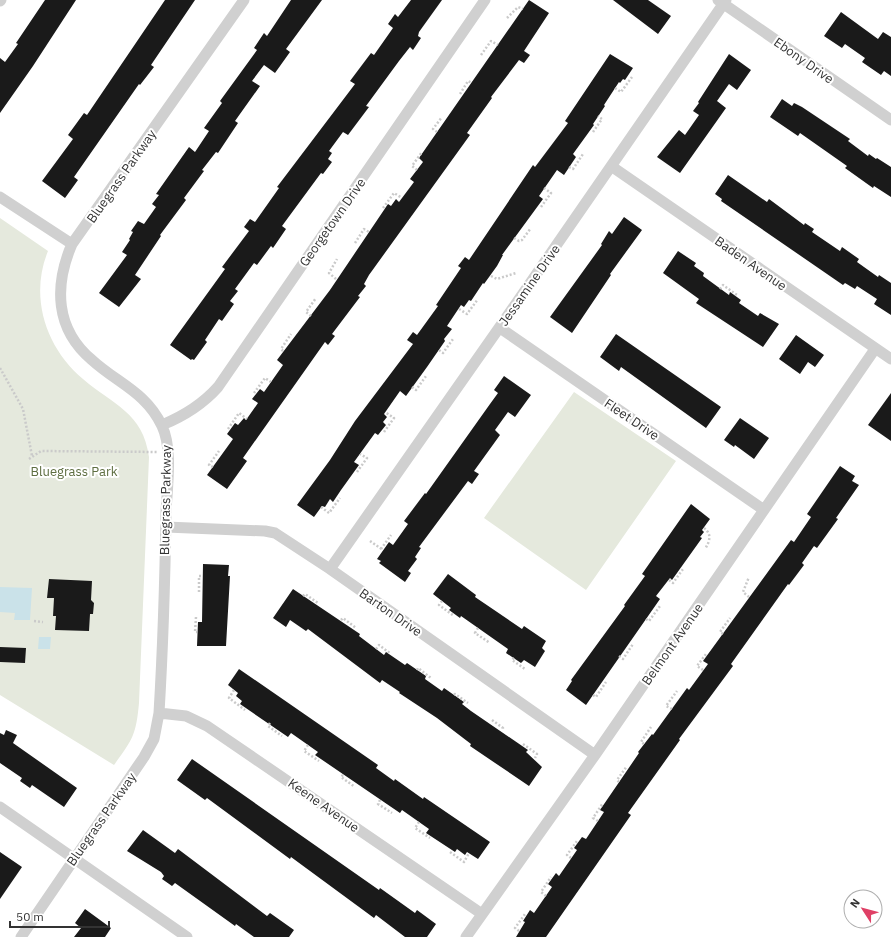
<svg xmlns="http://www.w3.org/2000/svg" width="891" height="937" viewBox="0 0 891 937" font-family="'IBM Plex Sans',sans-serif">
	<rect width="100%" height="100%" fill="#fff"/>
	<path fill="#e5e9dd" d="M0,218L48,251C29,297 46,348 83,379C113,405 143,412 149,457L139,703C136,735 133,739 114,765L0,695Z
		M574,392L676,461L586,590L484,518Z"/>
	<path fill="#cae2e9" d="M0,587L32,588L30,620H14L15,613L0,612Z
		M39,637H51L50,649H38Z"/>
	<path fill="#1a1a1a" d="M45,0H76L33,66L0,113V58L5,62L18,44L16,43Z
		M165,0H195L151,65L154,67L140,85L139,84L74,177L78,180L65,198L42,181L73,139L68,135L84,113L87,115Z
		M291,0H322L286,49L290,52L275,73L264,65L252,81L260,86L235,121L238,123L218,153L216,152L202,170L204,171L184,198L186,200L160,235L161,236L135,275L141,279L119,307L99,293L127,255L122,252L130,240L129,239L133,232L131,231L138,221L144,224L156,207L152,204L159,195L156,194L189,147L195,152L209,131L204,128L222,103L220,101L257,50L254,48L264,33L267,36Z
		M411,0H442L419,32L418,36L421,38L413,50L410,47L399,61L366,106L369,107L348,135L343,132L329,151L332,153L328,159L332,162L323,174L321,173L282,226L286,229L273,248L271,246L257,265L254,263L235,289L238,291L230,301L234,304L222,321L219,319L205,340L207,342L194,360L192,359L191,360L170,345L225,269L222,267L249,231L244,227L250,219L255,222L279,188L277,187L355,84L350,81L371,53L374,55L393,28L388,24L395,14L398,17Z
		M529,0L549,13L524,51L530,55L524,63L519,60L491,97L492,98L467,133L470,135L369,275L364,284L366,286L358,296L360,297L332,334L335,336L328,345L325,342L243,458L247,461L227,489L207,475L233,439L227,434L235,423L238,425L244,418L246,420L258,403L252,399L260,389L264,392L283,365L277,360L330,290L388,204L391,206L396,199L399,202L414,182L410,179L423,162L419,158Z
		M613,0H648L671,16L658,34Z
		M841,12L878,39L883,32L891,37V76L884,71L881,75L862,62L865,58L845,44L842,48L824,36Z
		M610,54L633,68L625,80L623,79L620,83L619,82L604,105L605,106L593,124L594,125L573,154L576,157L564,175L557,170L539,196L543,199L502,255H503L497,266L484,284L483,283L471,301L469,300L464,307L461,305L447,326L452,329L444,339L445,341L427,367L406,396L400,391L384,414L387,417L383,422L386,425L378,435L375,433L354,462L359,465L341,490L333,502L330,499L325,507L322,506L314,517L297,505L330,460L355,421L413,344L407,340L413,332L417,335L438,306L436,305L461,268L458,266L465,257L469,260L533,165L535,167L568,123L565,121Z
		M729,54L751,70L737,90L729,84L717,101L726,108L680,173L657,157L679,130L685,135L699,115L693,111L699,103L698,102Z
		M782,99L792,106L794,103L802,107L850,139L848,141L868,156L869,154L876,159L877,158L891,167V197L874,186L873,188L845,168L847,166L800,133L798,136L770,117Z
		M728,175L767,202L769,199L804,225L805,223L814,229L812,232L840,251L842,247L859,259L857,262L878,277L879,275L891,283V315L874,304L877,299L857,286L855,289L845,283L843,285L721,201L722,199L715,194Z
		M624,217L642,230L610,274L611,275L572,333L550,317L602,245L601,244L609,231L612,234Z
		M678,251L696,263L694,266L704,273L703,276L729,295L730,292L741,300L739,303L758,316L760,313L779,324L763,347L696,303L699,299L663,273Z
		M616,334L721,407L706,428L621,367L619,371L600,357Z
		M796,335L824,355L815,367L808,362L800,374L779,359Z
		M504,376L531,395L515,417L508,412L495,430L500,435L474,471L479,474L472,484L468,481L419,547L421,548L415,557L417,559L408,571L411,573L405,582L379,563L381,561L377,559L389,542L393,545L408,524L404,521L425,493L426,494L490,404L498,393L494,390Z
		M891,393V441L868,425Z
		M740,418L769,438L754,459L735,445L734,447L724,440Z
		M840,466L855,476L852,481L859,485L836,518L838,519L817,548L814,546L802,563L804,565L789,585L788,584L731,664L733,666L679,739L680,740L628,813L631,815L546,937H516L525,922L523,921L530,910L534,913L552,887L548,884L556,873L559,876L577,850L574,848L582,837L586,839L604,812L600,810L639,753L638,752L652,734L653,735L687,688L689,690L708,664L703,661L791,540L794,542L811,517L807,514Z
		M691,504L710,519L702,530L704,532L700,537L702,538L672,580L670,578L656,596L660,599L586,705L566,690L572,681L571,680L625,606L624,605L645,576L642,574Z
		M203,564L229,565L228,576H230L226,646H197L198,622H202Z
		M448,574L476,595L475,597L522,629L524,626L546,641L542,648L545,651L535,667L524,660L521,663L506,653L508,649L461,616L460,618L449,610L451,608L433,594Z
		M49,579L92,581L91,600L94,603L93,614H90L89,631L55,630L56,616H53L54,598H47Z
		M293,589L360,634L359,636L384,655L386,652L405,665L407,663L426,676L425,679L442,691L444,688L464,702L462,704L471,711L528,750L526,752L542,767L529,786L470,746L471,744L437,718L399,693L400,692L382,680L380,683L308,629L306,631L290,620L286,627L273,618Z
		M0,647L26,648L25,663L0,662Z
		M239,669L378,765L376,768L394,781L395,779L423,799L424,797L490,842L478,859L467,852L465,855L457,849L455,852L426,833L429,829L402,810L400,813L315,755L318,752L291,733L288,737L240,704L242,701L236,696L238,693L228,685Z
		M6,730L17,735L13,743L77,788L64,807L32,785L30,788L20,781L22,778L0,763V733L4,735Z
		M192,759L379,890L380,888L415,913L417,910L436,924L427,937H405L376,915L374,918L291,857L290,859L207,798L205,800L177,780Z
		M143,830L175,853L178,849L267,916L270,913L294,930L289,937H254L236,924L235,926L175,883L172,886L162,879L164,876L161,872L127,851Z
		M0,852L22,867L0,899Z
		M85,909L111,928L105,937H74L81,928L75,923Z"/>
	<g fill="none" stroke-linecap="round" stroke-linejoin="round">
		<path stroke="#cacaca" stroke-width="2.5" stroke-dasharray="2 2" stroke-linecap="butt" d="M507,18L518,7L523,9
			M481,55L491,41L498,45
			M615,88L621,92L632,77
			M460,94L468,81L472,83
			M437,132L433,129L442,117
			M593,132L602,119L598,116
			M569,167L573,169L583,154
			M417,170L412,166L422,152
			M541,207L551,193L544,188
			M383,208L394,193L402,198
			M514,238L519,241L522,240L531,228
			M355,243L364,229L369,232
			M491,276L497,279L516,273
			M336,279L329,273L337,259
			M720,289L723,285L737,295
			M459,309L467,314L478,299
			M311,316L306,312L316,298
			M439,350L443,353L453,339
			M283,351L281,349L291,334
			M0,368L23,409L32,456
			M412,387L416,390L426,376
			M254,393L265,378L271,382
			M228,429L239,413L247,419
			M384,432L394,418L385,412
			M29,459L41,451L158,452
			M213,467L209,465L219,451
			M357,472L367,458L360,454
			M321,507L329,513L340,498
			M704,528C712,534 710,541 705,549
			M370,541L383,550
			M381,549L391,535
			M669,580L673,583L683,569
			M199,592V576H203
			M303,596L305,594L318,603
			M749,597L743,592L749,577
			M442,601L439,605L454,616
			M196,617L195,632H197
			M646,619L649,621L660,606
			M341,620L343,618L356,628
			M34,621L43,622
			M478,628L475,633L490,643
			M723,634L720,632L730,618
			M376,649L379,645L391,654
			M619,656L623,659L633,644
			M514,658L512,660L525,669
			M417,670L418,668L431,678
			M703,670L697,666L706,654
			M234,690L229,698L245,710
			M454,695L455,694L468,703
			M593,695L596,697L606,682
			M672,709L666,706L677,691
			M492,720L503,728L502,730
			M270,723L268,726L282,736
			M523,744L537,754L535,758
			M644,744L641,742L651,727
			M308,745L304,751L319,761
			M343,775L341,777L355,787
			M619,782L617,780L627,766
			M380,800L378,804L392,813
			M598,821L593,818L603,803
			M419,822L415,828L430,838
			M450,852L464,862L469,853
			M571,858L567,855L577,841
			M546,896L541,892L551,877
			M519,931L515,928L525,914"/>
		<path stroke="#d0d0d0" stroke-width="11" d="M718,0L891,120
			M0,1L1,0
			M611,166L891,359
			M0,197L72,244
			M500,328L764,510
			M162,425C184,416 202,405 218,387L485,0
			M166,527L265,531L275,533L330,569L595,755
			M330,569L506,318L726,0
			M159,713L186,716L207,726L482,914
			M0,807L187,937
			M21,937L144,757L154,739L159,713C163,646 165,579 166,513C167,487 173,449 162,426C146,392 117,383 92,360C55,329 54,286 72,244L244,0
			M466,937L595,755L875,349"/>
	</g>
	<g text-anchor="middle" stroke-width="4" stroke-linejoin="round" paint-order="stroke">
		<g font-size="13" fill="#333" stroke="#fff">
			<text transform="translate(804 60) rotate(35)" y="5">Ebony Drive</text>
			<text transform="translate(121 176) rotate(-55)" y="5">Bluegrass Parkway</text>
			<text transform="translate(332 222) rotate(-55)" y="5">Georgetown Drive</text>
			<text transform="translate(751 263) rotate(35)" y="5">Baden Avenue</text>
			<text transform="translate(529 285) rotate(-55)" y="5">Jessamine Drive</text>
			<text transform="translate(632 419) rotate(34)" y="5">Fleet Drive</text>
			<text transform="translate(165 500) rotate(-89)" y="5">Bluegrass Parkway</text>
			<text transform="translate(391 612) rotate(35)" y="5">Barton Drive</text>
			<text transform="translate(672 644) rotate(-55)" y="5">Belmont Avenue</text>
			<text transform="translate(324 805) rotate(35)" y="5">Keene Avenue</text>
			<text transform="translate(101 819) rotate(-55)" y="5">Bluegrass Parkway</text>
		</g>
		<g font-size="13" fill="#5e6e41" stroke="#fff">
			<text x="74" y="476">Bluegrass Park</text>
		</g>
	</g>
	<g transform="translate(863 909) rotate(306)"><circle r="19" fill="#ffffff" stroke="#adadad"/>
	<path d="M0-3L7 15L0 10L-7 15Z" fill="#df4066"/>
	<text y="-6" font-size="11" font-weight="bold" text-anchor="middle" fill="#333333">N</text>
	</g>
	<path d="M10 921v6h99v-6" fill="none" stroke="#333333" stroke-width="2"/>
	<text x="16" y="921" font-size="12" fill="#333333" stroke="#ffffff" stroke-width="3" paint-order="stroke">50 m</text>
</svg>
